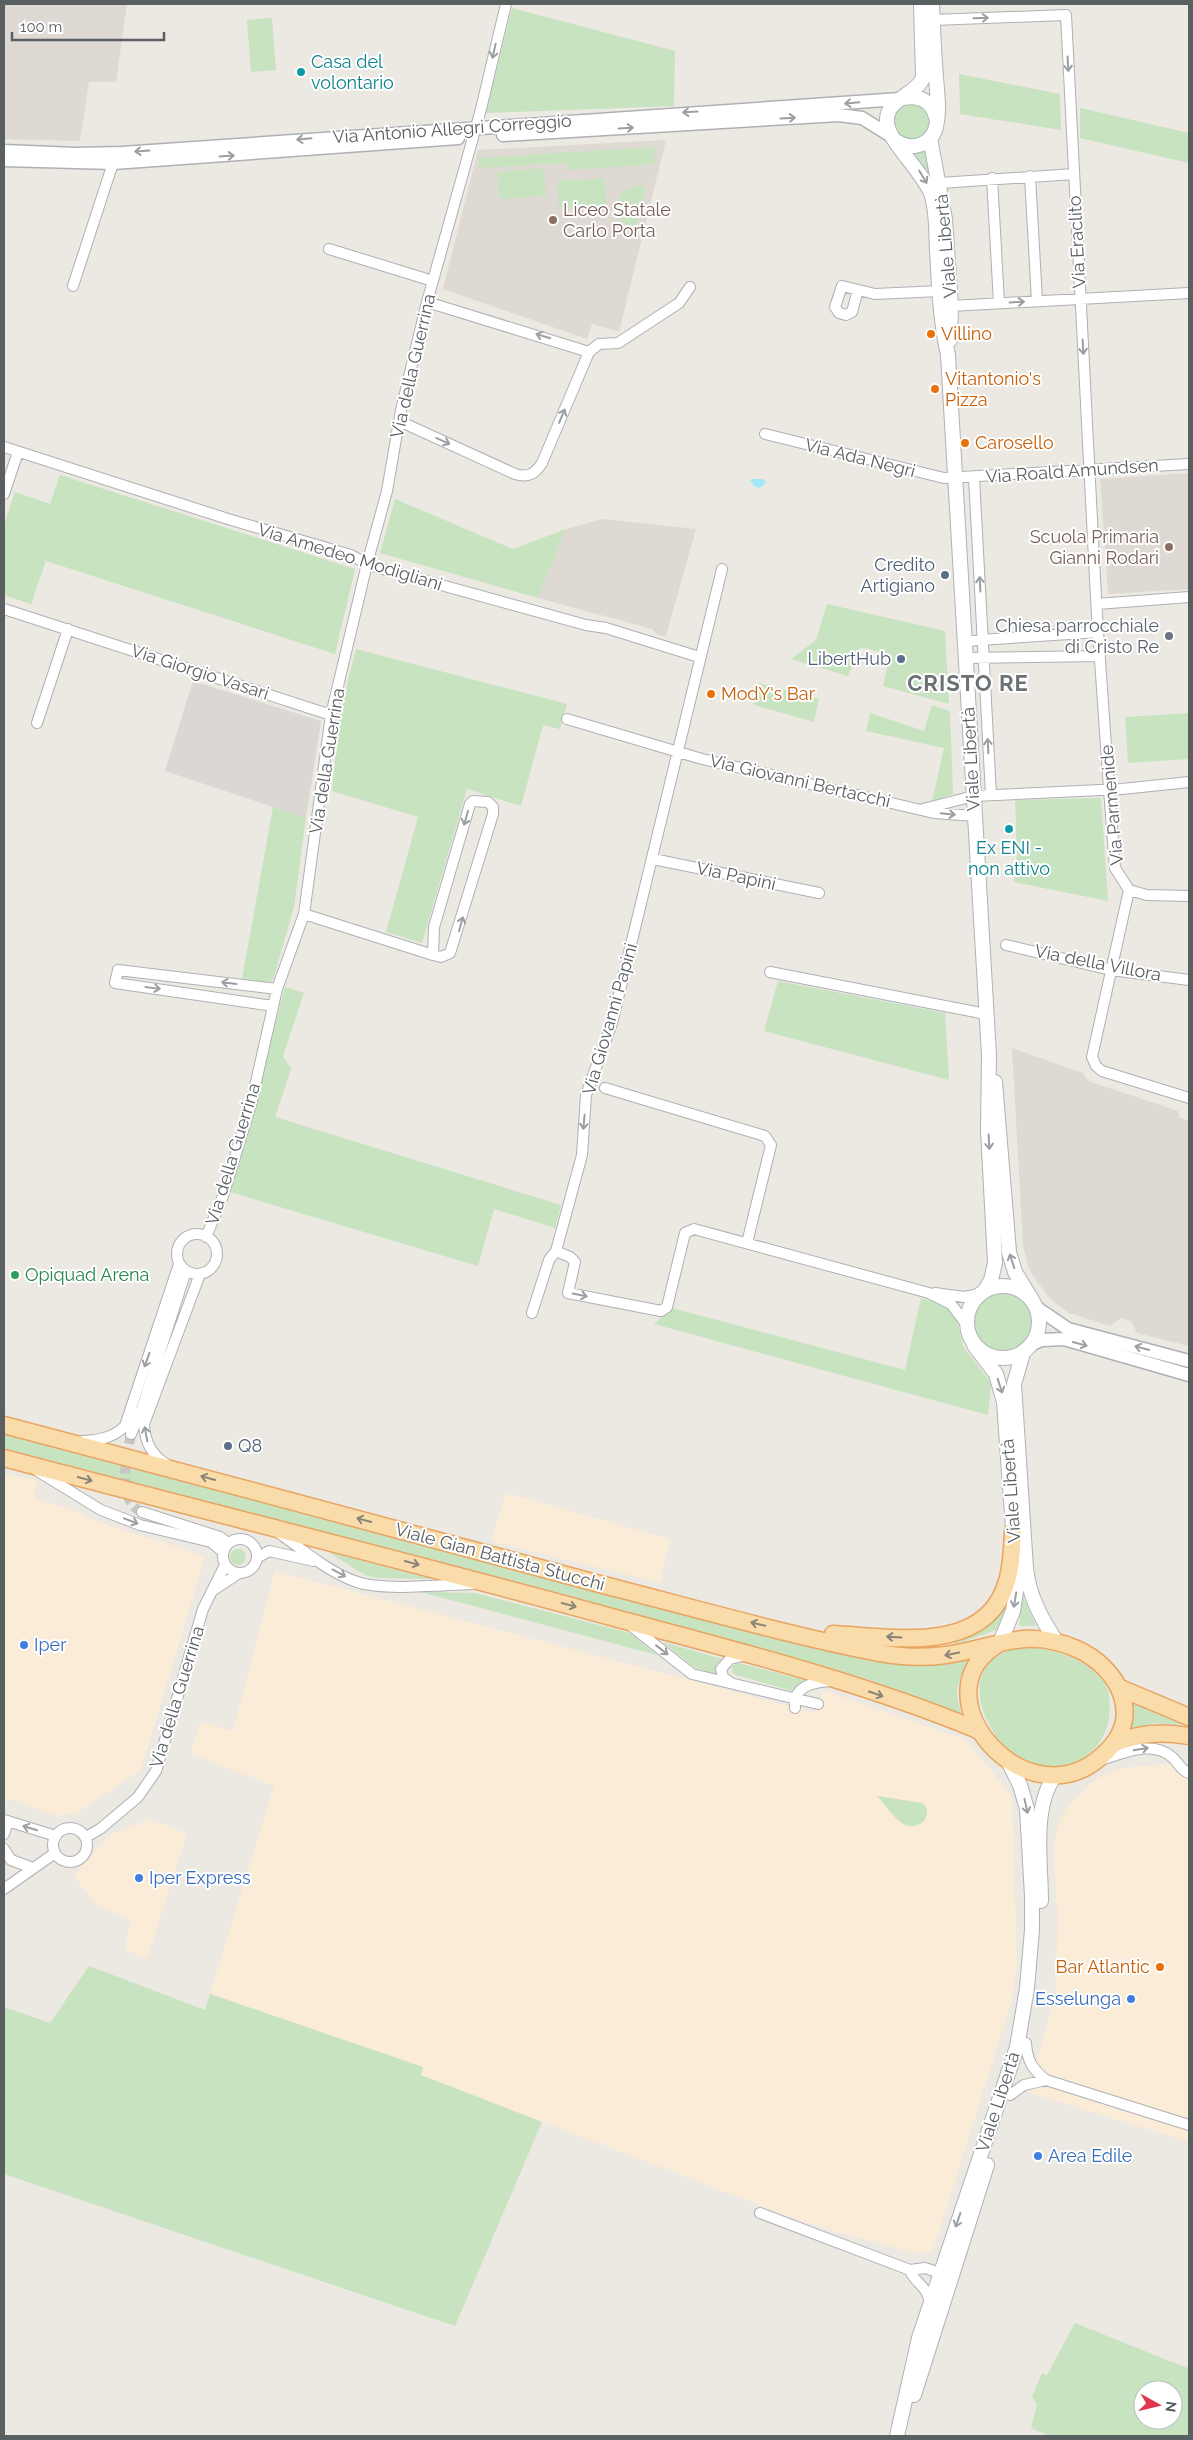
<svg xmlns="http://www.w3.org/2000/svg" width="1193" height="2440" viewBox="0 0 1193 2440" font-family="Raleway,sans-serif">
	<rect width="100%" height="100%" fill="#ece8e2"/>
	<path fill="#fbecd8" d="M4,1474L37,1480L34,1498L79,1512L99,1522L205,1556L141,1770L77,1813L57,1816L8,1798L4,1809Z
		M506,1493L670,1539L660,1583L491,1541Z
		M275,1571L815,1713L823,1690L966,1740L1012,1796L1017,1967L1011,2003L933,2251L918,2254L806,2223L421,2075L423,2067L210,1994L274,1786L191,1754L200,1722L233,1731Z
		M1167,1764L1189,1766V2142L1028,2092L1055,1997L1058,1918L1054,1864L1056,1831L1068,1805L1097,1778L1121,1768Z
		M148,1819L187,1833L147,1959L125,1949L131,1919L97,1906L74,1876L108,1836Z"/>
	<path fill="#dbd7d4" d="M193,681L321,721L306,818L165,771Z"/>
	<path fill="#dfd9d3" d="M4,4H127L116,82H89L80,141L4,139Z
		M666,140L619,332L592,324L587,339L443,289L478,150Z
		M1189,473V589L1108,594L1100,479Z
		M603,519L696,529L666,636L658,635L652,629L538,598L566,529Z
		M1012,1048L1083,1073L1088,1081L1178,1111L1180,1118L1189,1121V1346L1137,1333L1131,1321L1121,1318L1110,1326L1069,1313L1050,1299L1036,1280L1029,1269L1023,1245Z"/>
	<path fill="#c7e3c0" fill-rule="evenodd" d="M512,8L675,51L674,106L486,113Z
		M272,18L276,70L251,72L247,20Z
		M959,74L1060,94L1061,130L960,114Z
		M893 121a18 18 0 1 1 36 0a18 18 0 1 1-36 0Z
		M1080,108L1189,133V163L1080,138Z
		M928,146L934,191L922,164L912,151Z
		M654,147L655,164L567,170L566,163L478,168V158Z
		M544,168L546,196L499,199L497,172Z
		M605,178L606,206L559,209L557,181Z
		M646,186L643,202L647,206L645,212L638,214L635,231L618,218C615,194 623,187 646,186Z
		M60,475L355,569L335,654L46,561L31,604L4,595V525L15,492L50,504Z
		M395,499L513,549L566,529L538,598L380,553Z
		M827,604L945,631L949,704L883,686L890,655L861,647L848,676L791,659L816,640Z
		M356,649L567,704L560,729L543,725L521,806L467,789L422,943L386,932L418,817L332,791L339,716Z
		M759,683L819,699L814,722L754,705Z
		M932,705L950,711L953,794L932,801L944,748L866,731L870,713L924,731Z
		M1189,713V759L1128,763L1125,717Z
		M1101,798L1108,901L1014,882L1017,855L1015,800Z
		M273,807L306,818L294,907L273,980L268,983L242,979Z
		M778,981L945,1013L949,1080L764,1031Z
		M285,987L304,993L283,1056L291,1069L275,1117L561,1205L555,1228L494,1209L478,1266L230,1192Z
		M974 1322a29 29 0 1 1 58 0a29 29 0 1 1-58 0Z
		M921,1298L938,1302L951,1309L958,1323L963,1346L991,1383L988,1415L654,1324L672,1308L905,1370Z
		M4,1435L813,1645L972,1658C957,1681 953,1690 962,1716L867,1679L807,1661L4,1448Z
		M230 1557a8 8 0 1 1 16 0a8 8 0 1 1-16 0Z
		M328,1552L433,1579L377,1578L365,1575Z
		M421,1592L475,1593L630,1633L657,1655Z
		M1022,1594L1036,1626H1019Z
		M1004,1604L1006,1610L996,1630L962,1642L941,1645C971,1636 984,1628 1004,1604Z
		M663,1642L722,1659L717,1665V1675L695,1668Z
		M1022,1647C1050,1647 1088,1658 1105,1684C1111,1693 1110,1707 1109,1717C1108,1730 1100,1744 1090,1753C1019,1808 942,1686 1000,1654C1007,1651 1015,1649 1022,1647Z
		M739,1663L804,1680L792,1691L733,1674L732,1666Z
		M1131,1700L1188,1725L1153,1723L1127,1730Z
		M877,1796L923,1803C933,1813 923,1828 909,1826C897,1824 885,1804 877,1796Z
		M89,1966L205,2010L210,1994L423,2067L421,2075L542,2122L455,2326L4,2174V2007L50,2023Z
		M1075,2323L1187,2368L1189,2361V2436H1049L1031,2428L1037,2405L1032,2397L1042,2373L1047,2375ZM1143,2390H1173V2420H1143Z"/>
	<path fill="#a5e7f9" d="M752,479H762L767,482L760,488L754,486L750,481Z"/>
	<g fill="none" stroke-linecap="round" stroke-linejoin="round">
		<path stroke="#c8c6c2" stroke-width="10" stroke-dasharray="10 5" stroke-linecap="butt" d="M131,1434C127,1456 115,1500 142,1512"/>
		<defs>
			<path id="minor" d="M933,20L1066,15L1097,617L1109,789L1115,868L1129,890
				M1030,176L1037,301
				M992,178L999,303
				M940,183L1074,174
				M329,249L433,281
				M73,286L113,163
				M858,290L852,312L846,315L839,313L835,307L842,286L875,294L940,291
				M427,302L589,352
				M951,306L1189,293
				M399,421L515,474C528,478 535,474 542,463L589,352L599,344L618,343L679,303L690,287
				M765,434L944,478L1189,464
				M4,447L228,519L351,555L367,564L383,569L586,625L606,628L699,657
				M974,477L991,795
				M4,494L18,452
				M1097,604L1189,597
				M4,609L331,715
				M964,641L1099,632
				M965,658L1100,656
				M567,719L702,759L934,813L975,816
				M37,723L68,629
				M923,809L974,796L1122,789L1189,782
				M653,859L819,893
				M1129,890L1092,1057L1096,1066L1102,1071L1189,1098
				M1129,890L1147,895L1189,896
				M304,914L433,955L441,957L450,953L493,814V807L488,802L473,801L470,804L434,927L433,955
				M1006,945L1111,970L1189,980
				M770,972L986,1014
				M273,1006L115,983L118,970L277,989
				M605,1088L765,1136L771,1145L747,1243
				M177 1254a20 20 0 1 1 40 0a20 20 0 1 1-40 0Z
				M206,1237L223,1196L251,1104L277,989L304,914L331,715L367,564L387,491L401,410L427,302L481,109L506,4
				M556,1251L570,1257L575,1262L568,1293L661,1311L667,1307L685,1233L694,1229L929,1293L951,1304L967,1325
				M935,1293L964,1297L980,1294
				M532,1313L549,1260L556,1251L582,1155L586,1095L612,1023L722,569
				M131,1434L142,1408L186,1271
				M83,1441C99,1440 113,1438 125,1426L179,1264
				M166,1464C151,1454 145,1442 144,1424L200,1274
				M39,1472L101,1510L140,1525L211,1542L223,1552
				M142,1512L220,1537L228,1543
				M279,1533C303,1550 328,1572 357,1582C384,1591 441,1585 472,1584
				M223 1556a17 17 0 1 1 34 0a17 17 0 1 1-34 0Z
				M257,1558L269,1551L314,1561
				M215,1589L239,1573
				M630,1625L692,1674L818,1704
				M731,1683L723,1677L721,1669L730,1659L746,1655
				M795,1708C793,1686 813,1682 830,1681
				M1100,1760C1123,1754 1151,1739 1172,1757C1178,1762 1181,1771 1189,1773
				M4,1820L56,1836
				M53 1845a17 17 0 1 1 34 0a17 17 0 1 1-34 0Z
				M4,1834L8,1821
				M86,1837L100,1829L138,1797L156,1771L203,1609L225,1565
				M4,1849L11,1860L33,1868
				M4,1889L55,1853
				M1026,2043C1027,2060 1032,2069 1046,2080L1189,2125
				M1010,2095L1024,2085L1046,2080
				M760,2213L910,2270
				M910,2270C914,2283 929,2287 930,2304
				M910,2270L925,2268L940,2273"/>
			<path id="tertiary" d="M503,135L839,115L862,118L891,136
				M4,151L76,154L122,153L900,99
				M4,160L113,163L458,138
				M1037,1308L1068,1329L1189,1361
				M1032,1344L1042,1340L1064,1339L1189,1375"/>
			<path id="secondary" d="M921,4L923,78C916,95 888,98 887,119C885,140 923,170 932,196C937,213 936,232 937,249C939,285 940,320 948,355L989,1055L988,1130L995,1263L991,1280L985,1290
				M903,98C919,95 932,101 936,117
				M930,138L945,219L951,306L950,340
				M896,141C911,151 931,146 936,127C940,111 937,93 936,77C934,53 933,28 932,4
				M995,1082L1009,1252L1015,1272L1032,1300
				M967 1322a36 36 0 1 1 72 0a36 36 0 1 1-72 0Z
				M974,1345L996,1374L1004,1402L1017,1585L1013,1611L1000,1643
				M1023,1353L1014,1384L1026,1568C1029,1596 1041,1618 1056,1641
				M1041,1901C1041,1863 1032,1809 1054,1777
				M914,2395L987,2165
				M897,2436L919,2338L1017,2047L1027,1988L1032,1930V1896L1027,1809L1020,1785L1008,1761"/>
			<path id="primary" d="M4,1425C202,1476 398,1531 596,1583C690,1607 784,1634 879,1653C901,1657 924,1658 946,1655C997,1648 1024,1626 1077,1649C1117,1667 1144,1714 1107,1751C1030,1831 911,1693 1000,1643
				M4,1458C208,1512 412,1562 615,1618C738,1651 862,1682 980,1731
				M833,1634C891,1637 987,1656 1007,1581C1012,1565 1012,1548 1013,1531
				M1120,1688L1189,1717
				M1113,1744C1139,1733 1161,1731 1189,1736"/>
		</defs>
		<use href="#minor" stroke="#aeb1b4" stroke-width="12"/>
		<use href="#tertiary" stroke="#aeb1b4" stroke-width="15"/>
		<use href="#secondary" stroke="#afb3b7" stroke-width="16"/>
		<use href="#primary" stroke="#e8a460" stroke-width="19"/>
		<use href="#minor" stroke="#fff" stroke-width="10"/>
		<use href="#tertiary" stroke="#fff" stroke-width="12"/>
		<use href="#secondary" stroke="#fff" stroke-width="14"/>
		<use href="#primary" stroke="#fadcaa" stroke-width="16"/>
	</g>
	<defs><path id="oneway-shaft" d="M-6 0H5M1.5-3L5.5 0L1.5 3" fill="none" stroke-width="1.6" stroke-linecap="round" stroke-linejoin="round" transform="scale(1.25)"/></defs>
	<g stroke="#9c9fa1">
		<use href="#oneway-shaft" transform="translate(981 18) rotate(-2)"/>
		<use href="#oneway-shaft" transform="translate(494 51) rotate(103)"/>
		<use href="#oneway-shaft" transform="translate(1068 64) rotate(87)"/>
		<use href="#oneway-shaft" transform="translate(852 103) rotate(175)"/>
		<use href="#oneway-shaft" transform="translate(690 112) rotate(177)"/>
		<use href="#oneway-shaft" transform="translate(788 118) rotate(-3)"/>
		<use href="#oneway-shaft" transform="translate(626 128) rotate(-3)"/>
		<use href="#oneway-shaft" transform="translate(304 139) rotate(175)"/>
		<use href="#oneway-shaft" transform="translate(142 151) rotate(176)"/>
		<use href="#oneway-shaft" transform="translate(227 156) rotate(-4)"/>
		<use href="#oneway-shaft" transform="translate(923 177) rotate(59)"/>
		<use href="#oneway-shaft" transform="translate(1017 302) rotate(-3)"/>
		<use href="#oneway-shaft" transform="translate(543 336) rotate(-163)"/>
		<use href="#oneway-shaft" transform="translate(1083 347) rotate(87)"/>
		<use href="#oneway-shaft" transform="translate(562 416) rotate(-67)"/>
		<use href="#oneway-shaft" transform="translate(443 441) rotate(24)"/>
		<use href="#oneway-shaft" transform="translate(980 584) rotate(-93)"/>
		<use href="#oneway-shaft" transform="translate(988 746) rotate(-93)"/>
		<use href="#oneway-shaft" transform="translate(948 814) rotate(6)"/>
		<use href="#oneway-shaft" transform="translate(466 818) rotate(106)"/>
		<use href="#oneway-shaft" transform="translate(461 924) rotate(-74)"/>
		<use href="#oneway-shaft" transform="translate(229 983) rotate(-173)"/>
		<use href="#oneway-shaft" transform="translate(153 988) rotate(8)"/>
		<use href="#oneway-shaft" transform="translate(584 1122) rotate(95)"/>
		<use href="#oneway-shaft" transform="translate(989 1142) rotate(87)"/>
		<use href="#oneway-shaft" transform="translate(1012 1261) rotate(-108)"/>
		<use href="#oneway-shaft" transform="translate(580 1295) rotate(12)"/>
		<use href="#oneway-shaft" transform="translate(1080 1344) rotate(15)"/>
		<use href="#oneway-shaft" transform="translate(1142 1348) rotate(-165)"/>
		<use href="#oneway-shaft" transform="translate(147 1360) rotate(109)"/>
		<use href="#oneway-shaft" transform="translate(1000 1386) rotate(72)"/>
		<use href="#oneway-shaft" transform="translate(146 1434) rotate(-100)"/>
		<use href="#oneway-shaft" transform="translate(131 1521) rotate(21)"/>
		<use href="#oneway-shaft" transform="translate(339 1573) rotate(28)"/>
		<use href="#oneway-shaft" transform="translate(1015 1600) rotate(99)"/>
		<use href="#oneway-shaft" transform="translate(662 1650) rotate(38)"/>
		<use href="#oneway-shaft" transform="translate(1141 1749) rotate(-10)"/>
		<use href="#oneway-shaft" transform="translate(1026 1806) rotate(78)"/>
		<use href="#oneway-shaft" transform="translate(30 1828) rotate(-163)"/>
		<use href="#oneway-shaft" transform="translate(958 2220) rotate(109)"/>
	</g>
	<g stroke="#8a8478">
		<use href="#oneway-shaft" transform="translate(208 1478) rotate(-165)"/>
		<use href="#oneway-shaft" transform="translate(85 1479) rotate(15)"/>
		<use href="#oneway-shaft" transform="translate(364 1520) rotate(-165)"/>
		<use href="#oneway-shaft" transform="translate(412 1563) rotate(15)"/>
		<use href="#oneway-shaft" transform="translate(569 1605) rotate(15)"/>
		<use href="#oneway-shaft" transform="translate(758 1624) rotate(-166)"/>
		<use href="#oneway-shaft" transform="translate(894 1637) rotate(-177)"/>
		<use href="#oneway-shaft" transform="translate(952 1654) rotate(168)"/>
		<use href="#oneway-shaft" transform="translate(876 1694) rotate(19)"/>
	</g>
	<g fill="#0f9aa8" stroke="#fff" stroke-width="2">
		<circle cx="301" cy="72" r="5"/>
		<circle cx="1009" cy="829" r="5"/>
	</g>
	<g fill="#8d6e63" stroke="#fff" stroke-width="2">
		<circle cx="553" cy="220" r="5"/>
		<circle cx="1169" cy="547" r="5"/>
	</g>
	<g fill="#e8710a" stroke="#fff" stroke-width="2">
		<circle cx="931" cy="334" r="5"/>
		<circle cx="935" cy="389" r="5"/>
		<circle cx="965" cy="443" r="5"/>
		<circle cx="711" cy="694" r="5"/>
		<circle cx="1160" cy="1967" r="5"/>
	</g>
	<g fill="#5c6f8a" stroke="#fff" stroke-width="2">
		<circle cx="945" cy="575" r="5"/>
		<circle cx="901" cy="659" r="5"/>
		<circle cx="228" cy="1446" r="5"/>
	</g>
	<circle fill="#6b7280" stroke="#fff" stroke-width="2" cx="1169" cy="636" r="5"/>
	<circle fill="#2e9e5b" stroke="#fff" stroke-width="2" cx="15" cy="1275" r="5"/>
	<g fill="#3f7fe0" stroke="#fff" stroke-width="2">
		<circle cx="24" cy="1645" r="5"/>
		<circle cx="139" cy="1878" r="5"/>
		<circle cx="1131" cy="1999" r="5"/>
		<circle cx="1038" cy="2156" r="5"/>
	</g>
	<g text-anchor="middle" stroke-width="4" stroke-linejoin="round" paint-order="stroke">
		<g font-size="18" fill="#0d838f" stroke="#fff" text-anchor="start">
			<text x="311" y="68">Casa del<tspan x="311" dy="21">volontario</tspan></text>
			<text x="1009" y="854" text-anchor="middle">Ex ENI -<tspan x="1009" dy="21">non attivo</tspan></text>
		</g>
		<g font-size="18" fill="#5a5f62" stroke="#fff">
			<text transform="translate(452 129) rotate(-4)" y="6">Via Antonio Allegri Correggio</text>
			<text transform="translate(1077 242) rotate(-93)" y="6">Via Eraclito</text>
			<text transform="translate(946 246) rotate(-95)" y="6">Viale Libertà</text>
			<text transform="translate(413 366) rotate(-77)" y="6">Via della Guerrina</text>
			<text transform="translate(860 458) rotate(14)" y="6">Via Ada Negri</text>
			<text transform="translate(1072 471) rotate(-4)" y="6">Via Roald Amundsen</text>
			<text transform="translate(350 557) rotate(17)" y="6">Via Amedeo Modigliani</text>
			<text transform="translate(200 672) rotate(18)" y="6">Via Giorgio Vasari</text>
			<text transform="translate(971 759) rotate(-93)" y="6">Viale Libertà</text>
			<text transform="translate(327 761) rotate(-81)" y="6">Via della Guerrina</text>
			<text transform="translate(800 781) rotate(13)" y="6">Via Giovanni Bertacchi</text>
			<text transform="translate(1112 805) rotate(-95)" y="6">Via Parmenide</text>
			<text transform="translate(736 876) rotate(12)" y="6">Via Papini</text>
			<text transform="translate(1098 963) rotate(11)" y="6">Via della Villora</text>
			<text transform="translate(610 1019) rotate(-74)" y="6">Via Giovanni Papini</text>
			<text transform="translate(233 1154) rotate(-73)" y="6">Via della Guerrina</text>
			<text transform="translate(1011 1491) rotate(-94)" y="6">Viale Libertà</text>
			<text transform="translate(500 1557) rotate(15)" y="6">Viale Gian Battista Stucchi</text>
			<text transform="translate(177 1697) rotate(-73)" y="6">Via della Guerrina</text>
			<text transform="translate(998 2102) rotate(-72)" y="6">Viale Libertà</text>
		</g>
		<g font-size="18" fill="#785e54" stroke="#fff" text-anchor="start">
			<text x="563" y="216">Liceo Statale<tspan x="563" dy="21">Carlo Porta</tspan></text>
			<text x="1159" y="543" text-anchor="end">Scuola Primaria<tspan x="1159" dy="21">Gianni Rodari</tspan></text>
		</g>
		<g font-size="18" fill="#c56008" stroke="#fff" text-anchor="start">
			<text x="941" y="340">Villino</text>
			<text x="945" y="385">Vitantonio's<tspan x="945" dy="21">Pizza</tspan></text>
			<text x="975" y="449">Carosello</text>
			<text x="721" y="700">ModY's Bar</text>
			<text x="1150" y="1973" text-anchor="end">Bar Atlantic</text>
		</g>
		<g font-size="18" fill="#4e5e75" stroke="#fff" text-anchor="end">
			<text x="935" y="571">Credito<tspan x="935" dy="21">Artigiano</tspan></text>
			<text x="891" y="665">LibertHub</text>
			<text x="238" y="1452" text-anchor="start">Q8</text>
		</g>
		<g font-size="18" fill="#5b616d" stroke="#fff" text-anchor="end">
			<text x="1159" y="632">Chiesa parrocchiale<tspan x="1159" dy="21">di Cristo Re</tspan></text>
		</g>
		<g font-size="18" fill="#27864d" stroke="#fff" text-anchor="start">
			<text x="25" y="1281">Opiquad Arena</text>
		</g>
		<g font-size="18" fill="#366cbe" stroke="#fff" text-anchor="start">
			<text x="34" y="1651">Iper</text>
			<text x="149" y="1884">Iper Express</text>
			<text x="1121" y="2005" text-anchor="end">Esselunga</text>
			<text x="1048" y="2162">Area Edile</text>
		</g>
		<g font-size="22" font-weight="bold" letter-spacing="1" fill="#6b7174" stroke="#fff">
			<text x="968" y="691">CRISTO RE</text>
		</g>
	</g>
	<rect width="1193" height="2440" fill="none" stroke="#5a5f62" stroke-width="10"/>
	<g transform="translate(1158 2405) rotate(98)"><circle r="24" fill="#ffffff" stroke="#bdbfc0"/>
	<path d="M0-4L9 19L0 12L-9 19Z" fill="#de374d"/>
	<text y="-8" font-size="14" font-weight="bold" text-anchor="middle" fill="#5a5f62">N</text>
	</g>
	<path d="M12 32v8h152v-8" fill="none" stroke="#5a5f62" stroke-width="2.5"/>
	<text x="20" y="32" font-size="15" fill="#5a5f62" stroke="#ffffff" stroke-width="4" paint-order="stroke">100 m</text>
</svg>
